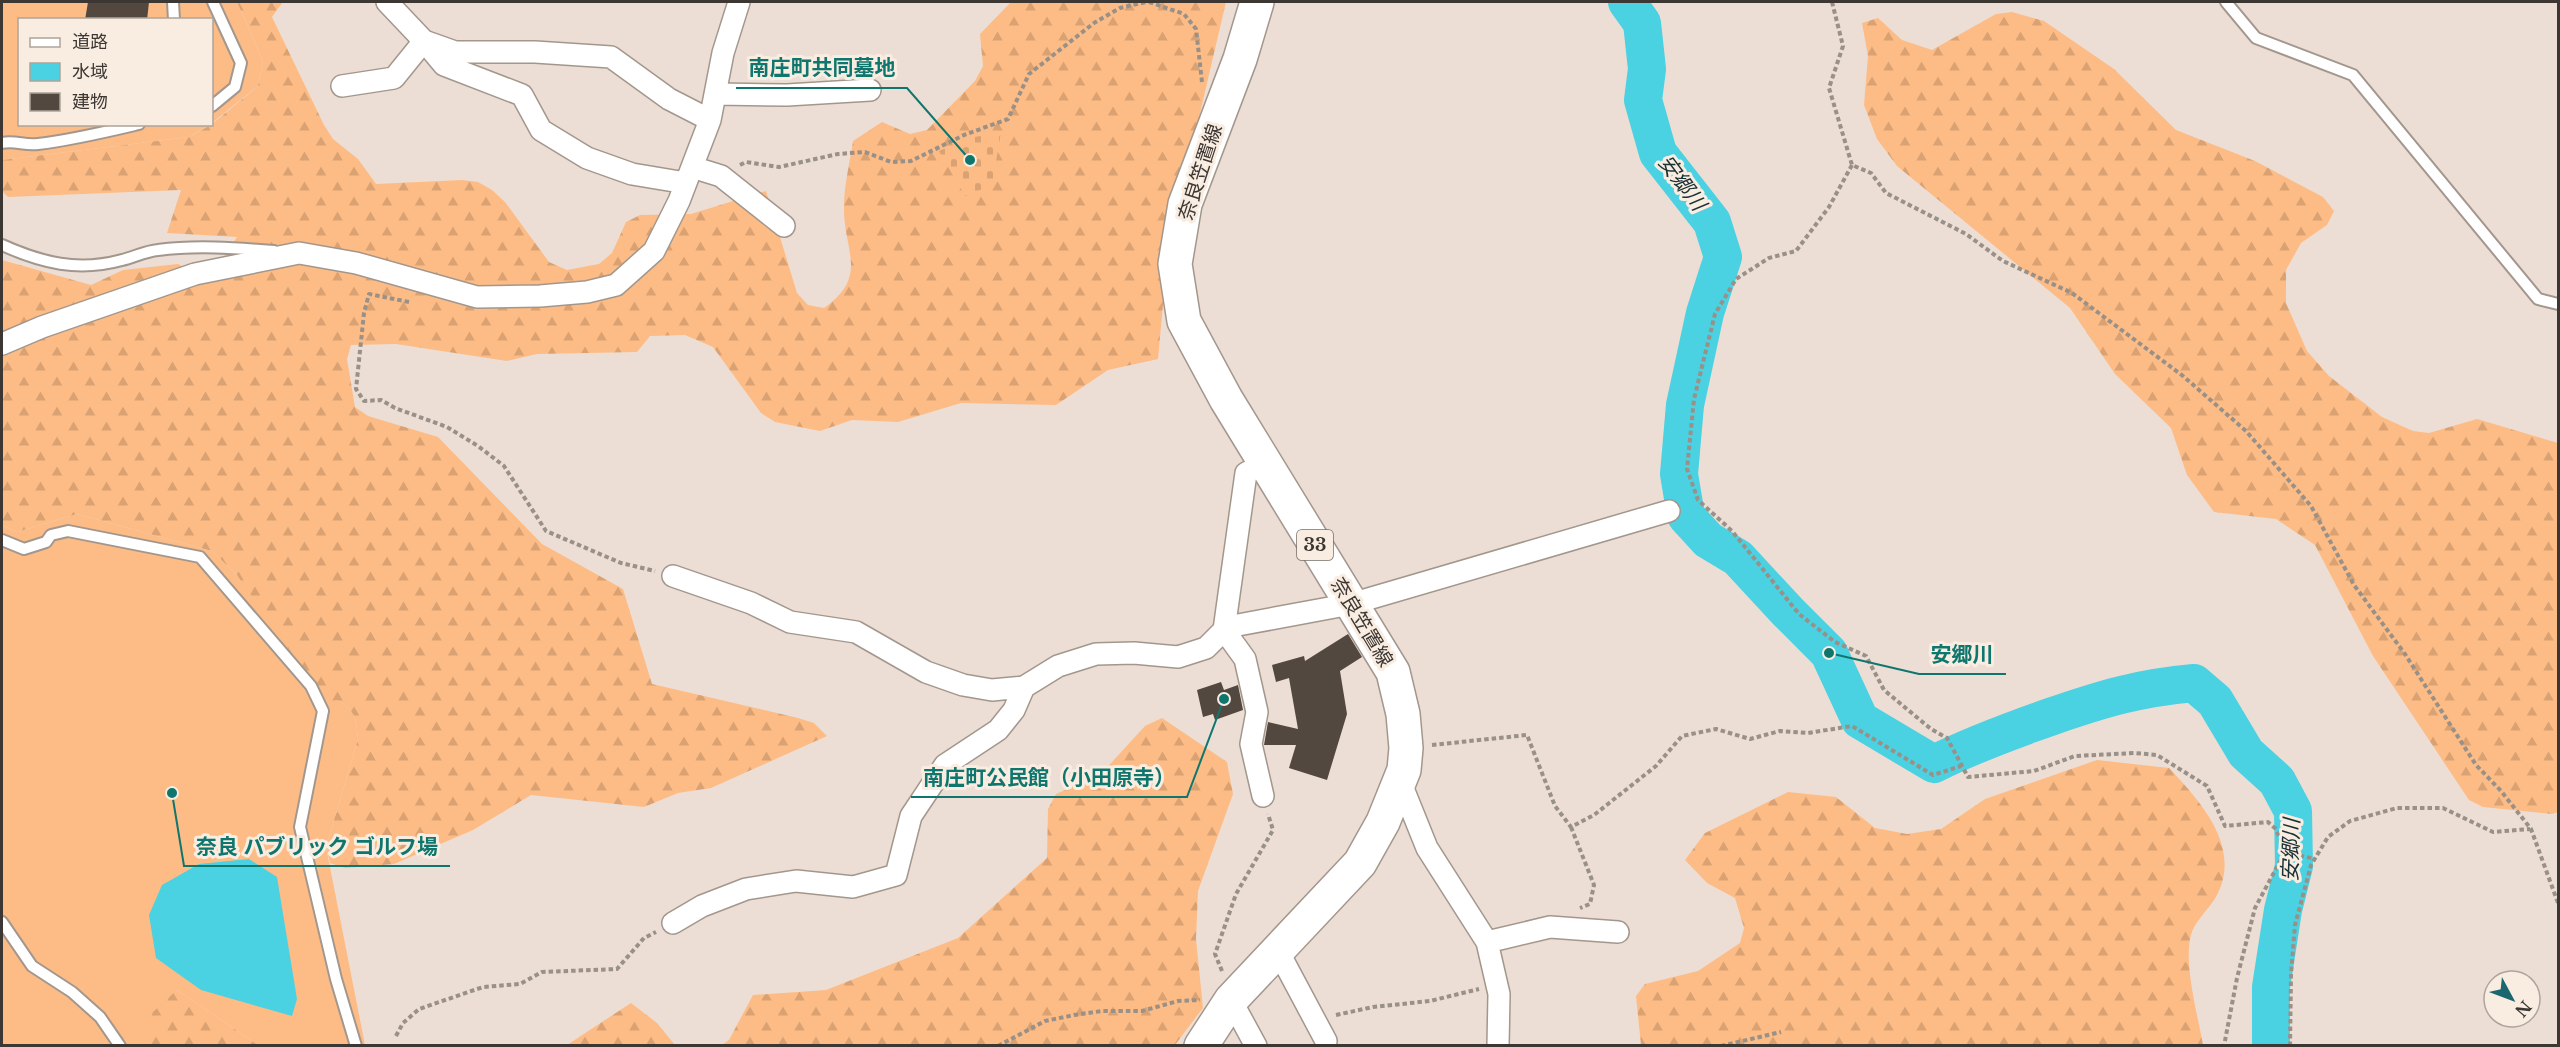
<svg xmlns="http://www.w3.org/2000/svg" width="2560" height="1047" viewBox="0 0 2560 1047" font-family="'Libre Baskerville','Noto Sans JP',serif">
	<defs>
		<pattern id="forest-firs" width="22" height="20" patternUnits="userSpaceOnUse" patternTransform="scale(1.5)"><rect width="22" height="20" fill="#fdbc85"/><path d="M5 1l3.5 6h-7zM16 11l3.5 6h-7z" fill="#daa273"/></pattern>
		<pattern id="cemetery-stones" width="16" height="16" patternUnits="userSpaceOnUse" patternTransform="scale(1.5)"><rect width="16" height="16" fill="#fdbc85"/><path d="M2 7V4a2 2 0 0 1 4 0v3zM10 15v-3a2 2 0 0 1 4 0v3z" fill="#daa273"/></pattern>
	</defs>
	<rect width="100%" height="100%" fill="#ecded4"/>
	<path fill="#fdbc85" d="M2,2H237L263,61L258,86L212,123V20H20V124L209,125L189,137L2,160Z
		M77,514L212,551L237,575L337,700C356,711 356,718 358,739L326,847L365,1045H258L177,990L140,1045H2V525L17,532Z"/>
	<path fill="url(#forest-firs)" d="M237,2H286L282,3L272,17L324,125L333,139L358,159L376,184L462,180L478,182L492,190L505,202L549,262L567,270L599,264L612,253L626,222L640,215L691,214L766,191L797,293L808,305L824,308C870,276 843,250 844,207C844,185 850,162 853,141L882,122L910,134L927,130L975,81L983,66L980,34L1011,2H1226L1168,250L1158,359L1108,370L1056,405L961,403L898,422L852,420L820,431L775,422L761,413L713,347L685,335L650,336L637,352L537,354L507,361L396,344L351,345L347,359L355,407L368,416L438,437L542,544L623,589L652,684L798,718L814,723L827,736L711,788L678,793L644,807L531,795L473,830L394,864L345,868L330,863L326,847L358,739C356,718 356,711 337,700L326,703L237,575L212,551L77,514L17,532L2,525V260L91,285L123,270L178,264L209,279L237,237L167,233L181,190L8,197L2,191V160L189,137L212,124L258,86L263,61Z
		M2012,12L2044,21L2114,69L2176,130L2255,161L2323,197L2334,211L2327,225L2301,243L2286,270V303L2307,351L2329,376L2382,417L2413,431L2429,433L2477,419L2558,443V812L2552,814L2483,807L2469,800L2373,656L2315,545L2276,519L2214,512L2187,475L2171,428L2115,374L2070,308L1897,166L1877,139L1864,105L1868,56L1862,23L1878,18L1902,40L1932,50L1996,14Z
		M1162,718L1227,762L1233,794L1198,891L1196,939L1203,1008L1175,1045H722L729,1040L753,995L826,990L958,938L1047,858L1048,809L1056,794L1101,774L1145,726Z
		M2097,760L2169,768C2201,802 2243,848 2216,897C2209,909 2194,922 2191,935C2183,963 2198,1016 2203,1045H1641L1636,996L1645,984L1698,971L1740,943L1744,928L1735,898L1707,883L1685,860L1705,833L1788,792L1836,797L1875,828L1907,834L1941,829L1985,799Z
		M177,990L258,1045H140L153,1012Z
		M631,1003L657,1023L675,1045H567Z"/>
	<path fill="url(#cemetery-stones)" d="M1001,132L992,185L965,196L939,151L970,138Z"/>
	<path fill="#4ad1e2" d="M249,859L277,877L297,999L292,1016L201,990L156,958L149,915L162,885L199,864Z"/>
	<g fill="none" stroke-linecap="round" stroke-linejoin="round">
		<path stroke="#4ad1e2" stroke-width="38" d="M1627,2L1642,23L1647,69L1643,100L1658,153L1712,222L1723,257L1705,313L1685,405L1679,474L1686,516L1708,540L1738,558L1788,612L1829,653L1860,720L1934,764C1972,745 2010,731 2050,717C2102,699 2138,688 2194,683L2215,701L2246,753L2277,781L2293,811L2294,866L2283,910L2271,987V1046"/>
	</g>
	<path fill="#52483f" d="M88,2H149L147,20H85Z
		M1348,634L1362,657L1340,671L1347,714L1327,780L1289,768L1296,745H1264L1268,722L1298,729L1289,678L1276,682L1272,665L1304,656L1305,661Z
		M1221,682L1224,690L1238,685L1243,710L1215,720L1213,714L1203,717L1197,690Z"/>
	<g fill="none" stroke-linecap="round" stroke-linejoin="round">
		<defs>
			<path id="lane" d="M173,2L174,20
				M2226,2L2256,38L2353,75L2538,299L2558,304
				M212,106L235,87L241,63L213,2
				M2,143C15,140 25,146 38,144C72,140 105,132 139,124
				M2,245C42,263 78,272 122,260C134,257 146,251 158,250C196,245 235,248 274,251
				M2,540L24,549L46,542L51,535L68,531L200,557L311,686L323,711L300,827L336,979L356,1046
				M2,922L32,966L72,992L100,1017L120,1046"/>
			<path id="street" d="M387,2L424,41L455,52H535L611,57L669,99L710,120
				M342,86L394,78L424,41L444,65L522,95L541,130L587,158L632,174L686,183
				M716,94L787,95L870,90
				M692,167L721,176L784,226
				M2,344L42,327L195,274L299,253L356,263L477,297L540,296L587,292L616,285L654,251L679,201L710,120L723,53L739,2
				M673,576L751,603L790,622L856,632L926,672L963,685L992,690L1024,687L1058,666L1096,654L1134,653L1178,657L1206,648L1224,630L1238,625L1351,604L1669,511
				M1400,781L1427,848L1487,942L1499,994L1498,1046
				M1263,796L1251,744L1257,712L1245,659L1224,630L1246,473L1265,463
				M673,923L702,906L746,889L796,881L853,887L896,875L911,816L945,765L998,730L1014,710L1024,687
				M1487,942L1550,927L1618,932
				M1278,951L1326,1041
				M1231,1000L1256,1046"/>
			<path id="primary" d="M1201,1046L1231,1000L1360,863L1383,822L1404,770L1406,748L1403,714L1393,672L1226,399L1184,321L1175,264L1185,204L1240,59L1257,2"/>
		</defs>
		<use href="#lane" stroke="#a3978d" stroke-width="14"/>
		<use href="#street" stroke="#a3978d" stroke-width="24"/>
		<use href="#primary" stroke="#a3978d" stroke-width="36"/>
		<path stroke="#999088" stroke-width="4" stroke-dasharray="4.5 3" stroke-linecap="butt" d="M1149,2L1184,14L1196,29L1202,82
			M1832,2L1843,46L1829,88L1852,165L1871,173L1886,193L1966,234L2003,261L2072,293L2183,376L2246,431L2311,506L2354,585L2405,654L2476,765L2501,791L2531,829L2558,903
			M740,165L746,162L779,167L838,154L865,152L891,162L911,161L964,135L1008,119L1029,74L1094,23L1120,8L1146,2
			M1852,165L1829,207L1796,251L1769,258L1736,279L1715,314L1694,399L1687,469L1698,500L1732,531L1799,614L1835,642L1866,656L1884,690L1931,729L1947,738L1968,777L2034,771L2075,756L2134,753L2157,755L2207,786L2225,826L2268,822L2276,829L2285,852L2255,908L2237,978L2224,1046
			M409,302L369,294L364,313L356,389L364,401L381,400L395,408L447,427L478,446L504,466L546,531L621,563L655,571
			M1432,745L1527,735L1555,806L1571,827L1594,815L1656,766L1682,736L1716,729L1750,739L1780,731L1808,733L1852,726L1933,775L1961,766
			M1571,827L1594,885L1590,904L1580,908
			M2285,852L2315,859
			M1222,971L1215,954L1236,894L1273,830L1268,814
			M1336,1015L1373,1007L1430,1001L1479,989
			M396,1036L403,1023L419,1009L483,987L520,984L542,972L617,969L644,938L656,932
			M998,1046L1045,1021L1074,1015L1102,1011H1142L1178,1001L1200,1000
			M1721,1046L1781,1032
			M2290,1046L2291,974L2295,925L2311,865L2328,837L2350,821L2397,808H2443L2493,832L2530,829"/>
		<use href="#lane" stroke="#fff" stroke-width="10"/>
		<use href="#street" stroke="#fff" stroke-width="21"/>
		<use href="#primary" stroke="#fff" stroke-width="33"/>
	</g>
	<g text-anchor="middle" stroke-width="6" stroke-linejoin="round" paint-order="stroke">
		<rect fill="#f9ece1" stroke="#756d67" stroke-width="1.5" x="1297" y="530" width="36" height="30" rx="4.5"/>
		<g font-size="18" font-weight="bold" fill="#3c3733">
			<text x="1315" y="551">33</text>
		</g>
		<g font-size="20" fill="#3c3733" stroke="#f9ece1">
			<text transform="translate(1200 172) rotate(-72)" y="7">奈良笠置線</text>
			<text transform="translate(1362 622) rotate(59)" y="7">奈良笠置線</text>
		</g>
		<g font-size="21" font-style="italic" fill="#193034" stroke="#f9ece1">
			<text transform="translate(1682 183) rotate(53)" y="7">安郷川</text>
			<text transform="translate(2291 850) rotate(-88)" y="7">安郷川</text>
		</g>
	</g>
	<path fill="none" stroke="#0f766e" stroke-width="2" d="M970 160L907 88H736M1829 653L1919 674H2006M1224 699L1187 797H911M172 793L184 866H450"/>
	<g fill="#0f766e" stroke="#f9ece1" stroke-width="2">
		<circle cx="970" cy="160" r="6"/>
		<circle cx="1829" cy="653" r="6"/>
		<circle cx="1224" cy="699" r="6"/>
		<circle cx="172" cy="793" r="6"/>
	</g>
	<g font-size="21" text-anchor="middle" font-weight="bold" fill="#0f766e" stroke="#f9ece1" stroke-width="6" stroke-linejoin="round" paint-order="stroke">
		<text x="822" y="75">南庄町共同墓地</text>
		<text x="1962" y="662">安郷川</text>
		<text x="1049" y="785">南庄町公民館（小田原寺）</text>
		<text x="317" y="854">奈良 パブリック ゴルフ場</text>
	</g>
	<rect width="2560" height="1047" fill="none" stroke="#3c3733" stroke-width="6"/>
	<rect x="18" y="18" width="195" height="108" fill="#f9ece1" stroke="#ada49b" stroke-width="1.5"/>
	<rect x="30" y="38" width="30" height="9" fill="#ffffff" stroke="#ada49b" stroke-width="1.5"/>
	<text x="72" y="48" font-size="18" fill="#3c3733">道路</text>
	<rect x="30" y="63" width="30" height="18" fill="#4ad1e2" stroke="#ada49b" stroke-width="1.5"/>
	<text x="72" y="78" font-size="18" fill="#3c3733">水域</text>
	<rect x="30" y="93" width="30" height="18" fill="#52483f" stroke="#ada49b" stroke-width="1.5"/>
	<text x="72" y="108" font-size="18" fill="#3c3733">建物</text>
	<g transform="translate(2512 999) rotate(131)"><circle r="28" fill="#f9ece1" stroke="#ada49b" stroke-width="1.5"/>
	<path d="M0-4.5L10 22L0 15L-10 22Z" fill="#1b6770"/>
	<text y="-9" font-size="16" font-weight="bold" text-anchor="middle" fill="#3c3733">N</text>
	</g>
</svg>
